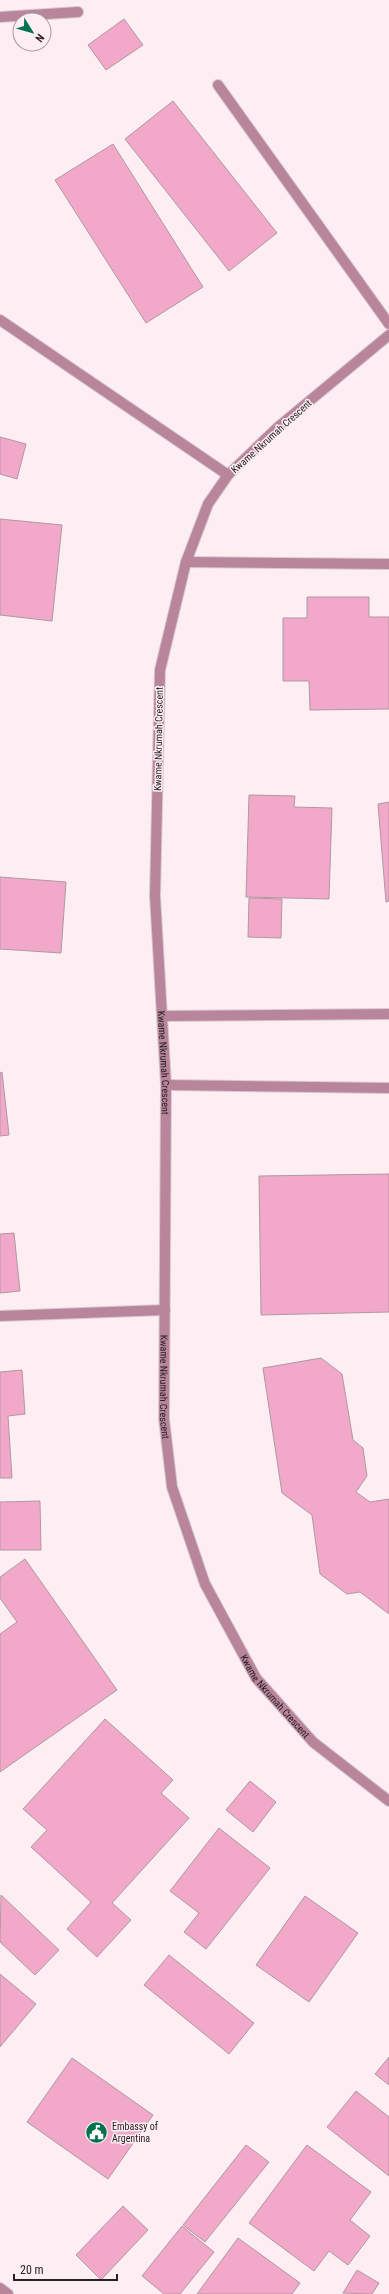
<svg xmlns="http://www.w3.org/2000/svg" width="389" height="2294" viewBox="0 0 389 2294" font-family="'Roboto Condensed',sans-serif">
	<rect width="100%" height="100%" fill="#fdeef4"/>
	<path fill="#f2a8c8" stroke="#af98a1" d="M124,19L143,45L106,70L88,45Z
		M173,101L277,233L229,271L125,139Z
		M113,144L203,287L146,323L55,180Z
		M0,437L26,444L17,479L0,474Z
		M0,519L62,525L52,621L0,615Z
		M307,597H369V617H389V709L310,710L309,681H283V618H307Z
		M249,795L295,796L294,807L332,808L329,899L246,897Z
		M389,802V901L386,902L378,804Z
		M0,877L66,882L61,953L0,949Z
		M249,898L282,899L281,938L248,937Z
		M2,1072L9,1135L0,1136V1073Z
		M389,1174V1312L261,1315L259,1176Z
		M14,1233L20,1291L0,1293V1234Z
		M321,1358L342,1374L353,1440L363,1448L367,1476L356,1492L370,1502L389,1499V1614L360,1592L347,1594L320,1574L312,1515L282,1493L263,1368Z
		M22,1370L25,1414L8,1416L12,1478H0V1372Z
		M40,1501L41,1550H0V1502Z
		M25,1559L117,1690L0,1772V1634L17,1622L0,1598V1577Z
		M105,1719L173,1780L161,1793L189,1818L112,1903L131,1920L97,1957L67,1929L91,1902L31,1847L47,1830L23,1809Z
		M250,1781L276,1802L253,1832L226,1810Z
		M219,1828L270,1868L206,1949L184,1932L199,1913L170,1891Z
		M1,1895L59,1950L35,1975L0,1942Z
		M305,1896L358,1933L309,2002L256,1965Z
		M169,1955L254,2023L229,2054L144,1985Z
		M0,1974L36,2004L0,2047Z
		M389,2057V2085L375,2074Z
		M72,2058L153,2115L108,2179L27,2122Z
		M356,2091L389,2117V2176L327,2127Z
		M246,2145L269,2162L205,2242L183,2225Z
		M307,2145L371,2192L350,2220L370,2236L348,2265L329,2251L314,2271L249,2223Z
		M123,2206L148,2230L101,2280L76,2255Z
		M182,2226L214,2252L180,2294H164L142,2276Z
		M238,2238L300,2283L292,2294H197Z
		M357,2270L379,2283L372,2294L343,2293Z"/>
	<g fill="none" stroke-linecap="round" stroke-linejoin="round">
		<defs>
			<g id="minor">
				<path d="M0,17L78,12"/>
				<path d="M218,85L389,324"/>
				<path d="M0,320L228,475"/>
				<path id="s1" d="M389,335L278,427L228,475L208,504L186,562L160,670L155,896L166,1085L164,1419L172,1487L205,1584L256,1678L313,1742L389,1801"/>
				<path d="M186,562L389,564"/>
				<path d="M163,1016L389,1014"/>
				<path d="M166,1085L389,1088"/>
				<path d="M0,1316L165,1310"/>
				<path d="M0,2288L8,2294"/>
			</g>
		</defs>
		<use href="#minor" stroke="#d7c9ce" stroke-width="12"/>
		<use href="#minor" stroke="#b8859b" stroke-width="10"/>
	</g>
	<defs>
		<symbol id="civic-disc" viewBox="-11 -11 22 22"><circle r="9.5" fill="#00734e" stroke="#fdeef4"/><path d="M-.6-6.5H3V-4.5H.6V-3L4-1V1h2V6H-6V1h2V-1L-.6-3ZM-1.2 2.5V6h2.4V2.5Z" fill="#fff"/></symbol>
	</defs>
	<g fill-rule="evenodd">
		<use href="#civic-disc" x="84" y="2120" width="25" height="25"/>
	</g>
	<g text-anchor="middle" stroke-width="3" stroke-linejoin="round" paint-order="stroke">
		<g font-size="10" fill="#282023" stroke="#fdeef4">
			<text transform="translate(271 436) rotate(-42)" y="4">Kwame Nkrumah Crescent</text>
			<text transform="translate(158 739) rotate(-89)" y="4">Kwame Nkrumah Crescent</text>
			<text dy="4" stroke="none"><textPath href="#s1" startOffset="815">Kwame Nkrumah Crescent</textPath></text>
			<text dy="4" stroke="none"><textPath href="#s1" startOffset="1139">Kwame Nkrumah Crescent</textPath></text>
			<text dy="4" stroke="none"><textPath href="#s1" startOffset="1475">Kwame Nkrumah Crescent</textPath></text>
		</g>
		<g font-size="10" fill="#282023" stroke="#fdeef4" text-anchor="start">
			<text x="112" y="2130">Embassy of<tspan x="112" dy="12">Argentina</tspan></text>
		</g>
	</g>
	<g transform="translate(32 32) rotate(127)"><circle r="19" fill="#fdeef4" stroke="#a89ca0"/>
	<path d="M0-3L7 15L0 10L-7 15Z" fill="#00734e"/>
	<text y="-6" font-size="11" font-weight="bold" text-anchor="middle" fill="#282023">N</text>
	</g>
	<path d="M14 2274v6h103v-6" fill="none" stroke="#282023" stroke-width="2"/>
	<text x="20" y="2274" font-size="12" fill="#282023" stroke="#fdeef4" stroke-width="3" paint-order="stroke">20 m</text>
</svg>
